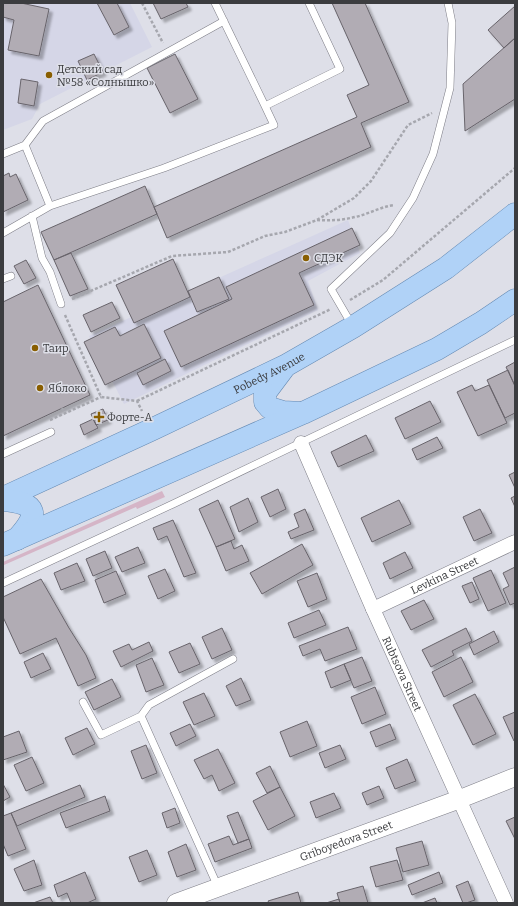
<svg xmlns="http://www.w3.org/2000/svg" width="518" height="906" viewBox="0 0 518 906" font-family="Bitter,serif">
	<defs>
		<filter id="shadow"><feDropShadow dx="3.5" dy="3.5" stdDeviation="1" flood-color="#0004"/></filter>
	</defs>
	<rect width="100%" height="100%" fill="#dedfe8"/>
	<path fill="#d5d6e7" d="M3,3H130L152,47L40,104L32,119L3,130Z
		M348,220L360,253L308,281L318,310L124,404L89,336Z"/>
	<path fill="#d5b5c7" d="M162,491L165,497L137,509L136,507L4,565L3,562Z"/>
	<path fill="#b1acb4" stroke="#68646b" filter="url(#shadow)" d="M3,3H21L49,9L39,56L8,50L14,20L3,17Z
		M97,3H117L129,27L114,35Z
		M153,3H186L188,7L161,19Z
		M332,3H365L409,102L361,123L371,147L167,238L154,207L357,117L347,95L369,85Z
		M515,6V38L504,48L488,30Z
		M515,38V99L465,131L463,84Z
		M94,54L103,72L87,80L78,61Z
		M175,54L198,99L170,113L147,68Z
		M21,79L38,82L34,106L18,103Z
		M9,173L10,177L16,174L28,200L3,212V176Z
		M145,186L157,214L54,260L41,232Z
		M352,228L360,245L299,273L314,305L181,367L164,331L232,299L226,287Z
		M71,253L88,289L70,296L54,260Z
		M173,259L190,297L134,323L116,285Z
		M26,260L36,278L24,284L14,266Z
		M219,277L229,299L197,312L188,291Z
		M38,285L90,395L3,436V302Z
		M112,302L120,318L91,332L83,315Z
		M144,324L161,358L105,385L84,342L115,327L120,336Z
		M165,359L171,371L143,385L137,373Z
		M515,362V386L506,367Z
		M508,370L515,386V413L505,418L487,380Z
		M472,385L475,391L489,385L507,423L478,436L457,392Z
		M430,401L441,422L405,439L395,418Z
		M103,409L108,420L96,425L91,414Z
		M93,419L98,428L84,435L80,425Z
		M366,435L374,451L338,467L331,452Z
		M437,437L443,448L417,460L412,449Z
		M515,472V488L509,475Z
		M278,489L286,509L270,517L261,497Z
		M515,496V507L511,498Z
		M248,498L258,522L239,532L230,507Z
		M218,500L235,539L216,547L199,509Z
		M399,500L411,524L372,542L361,518Z
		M305,509L314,530L291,539L288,532L299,527L294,514Z
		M480,509L492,533L474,541L463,517Z
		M173,520L196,573L184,577L167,536L158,540L153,528Z
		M231,541L234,549L242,545L249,561L226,571L216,547Z
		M302,544L313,565L262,594L250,573Z
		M138,547L145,563L122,572L115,557Z
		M105,551L112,568L93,576L86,559Z
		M405,552L413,568L390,579L383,563Z
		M77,563L85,581L61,590L54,573Z
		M515,567V603L510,605L503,589L509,586L503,573Z
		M165,569L175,591L158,599L148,576Z
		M491,570L506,603L488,611L473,578Z
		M116,571L126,594L104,603L95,580Z
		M317,573L327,599L308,607L297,581Z
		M41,579L69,628L86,655L96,678L78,686L56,638L20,654L3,617V597Z
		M472,582L479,599L470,603L462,586Z
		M424,600L434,619L411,630L401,611Z
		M319,610L326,625L294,638L288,623Z
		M348,627L357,649L325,661L320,649L303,656L299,646Z
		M222,628L232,650L212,659L202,637Z
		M466,628L472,641L452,651L454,655L431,667L422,650Z
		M494,631L499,642L474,655L469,644Z
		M149,642L153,651L121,667L113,651L129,644L132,650Z
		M190,643L200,664L179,673L169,652Z
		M43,653L51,669L31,678L24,662Z
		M362,657L372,681L354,688L344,664Z
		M461,657L473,682L444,697L432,672Z
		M152,658L164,685L146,692L136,665Z
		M344,664L351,680L331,688L325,672Z
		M241,678L251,700L236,706L226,686Z
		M112,679L121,697L94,710L85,692Z
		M375,687L386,714L362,724L351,697Z
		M204,693L215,716L194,725L183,702Z
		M475,694L496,734L473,745L453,705Z
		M515,712V741H514L503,717Z
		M307,721L317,746L290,757L280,732Z
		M190,724L196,736L176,746L170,733Z
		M390,724L396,739L376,747L370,732Z
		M87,728L95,744L73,755L65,738Z
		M19,731L27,752L3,760V737Z
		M146,745L157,773L142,779L131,751Z
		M340,745L346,759L325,768L319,753Z
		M218,749L235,783L219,791L212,775L204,779L194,760Z
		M32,757L44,783L26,791L14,765Z
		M407,759L416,781L395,789L386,768Z
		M270,766L280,787L267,793L256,773Z
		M3,784L10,797L3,801Z
		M80,785L85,797L17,826L11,813Z
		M379,786L384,798L367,805L362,793Z
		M280,787L295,816L268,830L253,801Z
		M334,793L341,808L316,818L310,802Z
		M105,796L110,811L66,828L60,813Z
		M175,808L180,823L167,828L162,813Z
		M238,812L249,839L238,843L227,816Z
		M11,813L26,849L8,856L3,844V816Z
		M515,817V839L506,821Z
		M229,836L233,845L249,839L252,848L215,862L208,844Z
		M422,841L429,865L403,872L396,848Z
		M186,844L196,870L177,877L168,852Z
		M147,850L157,875L139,882L129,857Z
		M34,860L42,885L24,891L14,869Z
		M397,860L403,880L376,887L370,867Z
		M85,872L96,899L87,903H71L67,893L58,897L54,885Z
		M439,872L443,883L412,895L408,885Z
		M468,881L475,900L466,903H463L456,886Z
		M363,886L368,903H340L337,893Z
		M298,892L301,903H269L268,901Z
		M50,897L53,903H33Z
		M435,898L437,903H422Z
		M339,899L340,903H326Z"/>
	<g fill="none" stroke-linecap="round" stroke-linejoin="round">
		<defs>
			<path id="service" d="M215,3L265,106L340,69L309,3
				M3,154L25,145L43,121L224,21
				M50,206L164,168L274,125L265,106
				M32,216L42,258L50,272L61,304
				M3,233L50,206L25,145
				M3,279L11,276
				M352,325L331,289L390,233L413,198L433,154L450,88L452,23L448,3
				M3,454L51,432
				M3,583L173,504L515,340
				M83,702L101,735L141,716L149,705L233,659
				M141,716L218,887"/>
			<g id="minor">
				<path id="s1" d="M301,443L373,609L506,903"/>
				<path id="s2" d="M373,609L515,542"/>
			</g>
			<g id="tertiary">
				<path id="s3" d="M176,903L460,799L515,777"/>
			</g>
			<g id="primary">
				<path d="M283,369L265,393V402L270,408L283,412L302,413"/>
				<path id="s4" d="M3,498L153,429L285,366L353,327L446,268L515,214"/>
				<path d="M3,500C38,503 40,514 17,539"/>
				<path d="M3,545L303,413L437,349L481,323L515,300"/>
			</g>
		</defs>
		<use href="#service" stroke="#7d7d86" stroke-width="8"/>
		<use href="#minor" stroke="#7d7d86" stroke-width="15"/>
		<use href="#tertiary" stroke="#7d7d86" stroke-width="19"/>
		<use href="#primary" stroke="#658ab3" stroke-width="23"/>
		<path stroke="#a6a7ae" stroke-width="2.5" stroke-dasharray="3 2" stroke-linecap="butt" d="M142,3L163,43
			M317,220C330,221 343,220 355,217C369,214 380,207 394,205
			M72,299L172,256L228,252L265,236L285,232L317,220L354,198L371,181L408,125L432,113
			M350,300L383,280L515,168
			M65,315L101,397L137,401L142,411
			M137,401L331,309
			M62,408L65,413
			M50,420L101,397"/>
		<use href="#service" stroke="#fff" stroke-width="7"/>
		<use href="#minor" stroke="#fff" stroke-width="14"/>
		<use href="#tertiary" stroke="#fff" stroke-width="18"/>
		<use href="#primary" stroke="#b0d2f7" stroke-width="22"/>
	</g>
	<g fill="#895e00" stroke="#dedfe8" stroke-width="1.5">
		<circle cx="49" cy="75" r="4"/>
		<circle cx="306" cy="258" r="4"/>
		<circle cx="35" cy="348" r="4"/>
		<circle cx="40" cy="388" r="4"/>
		<path d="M97 411h4v4h4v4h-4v4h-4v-4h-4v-4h4z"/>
	</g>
	<g text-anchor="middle" stroke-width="3" stroke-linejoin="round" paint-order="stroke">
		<g font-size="11" fill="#3b3c3f" stroke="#dedfe8" text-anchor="start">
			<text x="57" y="73">Детский сад<tspan x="57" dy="13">№58 «Солнышко»</tspan></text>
			<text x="314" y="262">СДЭК</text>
			<text x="43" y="352">Таир</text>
			<text x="48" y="392">Яблоко</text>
			<text x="107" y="421">Форте-А</text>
		</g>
		<g font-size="11" fill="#3b3c3f" stroke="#dedfe8">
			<text dy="4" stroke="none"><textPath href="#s4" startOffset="294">Pobedy Avenue</textPath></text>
			<text dy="4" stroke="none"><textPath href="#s2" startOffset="79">Levkina Street</textPath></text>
			<text dy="4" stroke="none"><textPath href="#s1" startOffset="252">Rubtsova Street</textPath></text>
			<text dy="4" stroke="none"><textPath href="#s3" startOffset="181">Griboyedova Street</textPath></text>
		</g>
	</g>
	<rect width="518" height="906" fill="none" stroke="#3b3c3f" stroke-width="8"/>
</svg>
